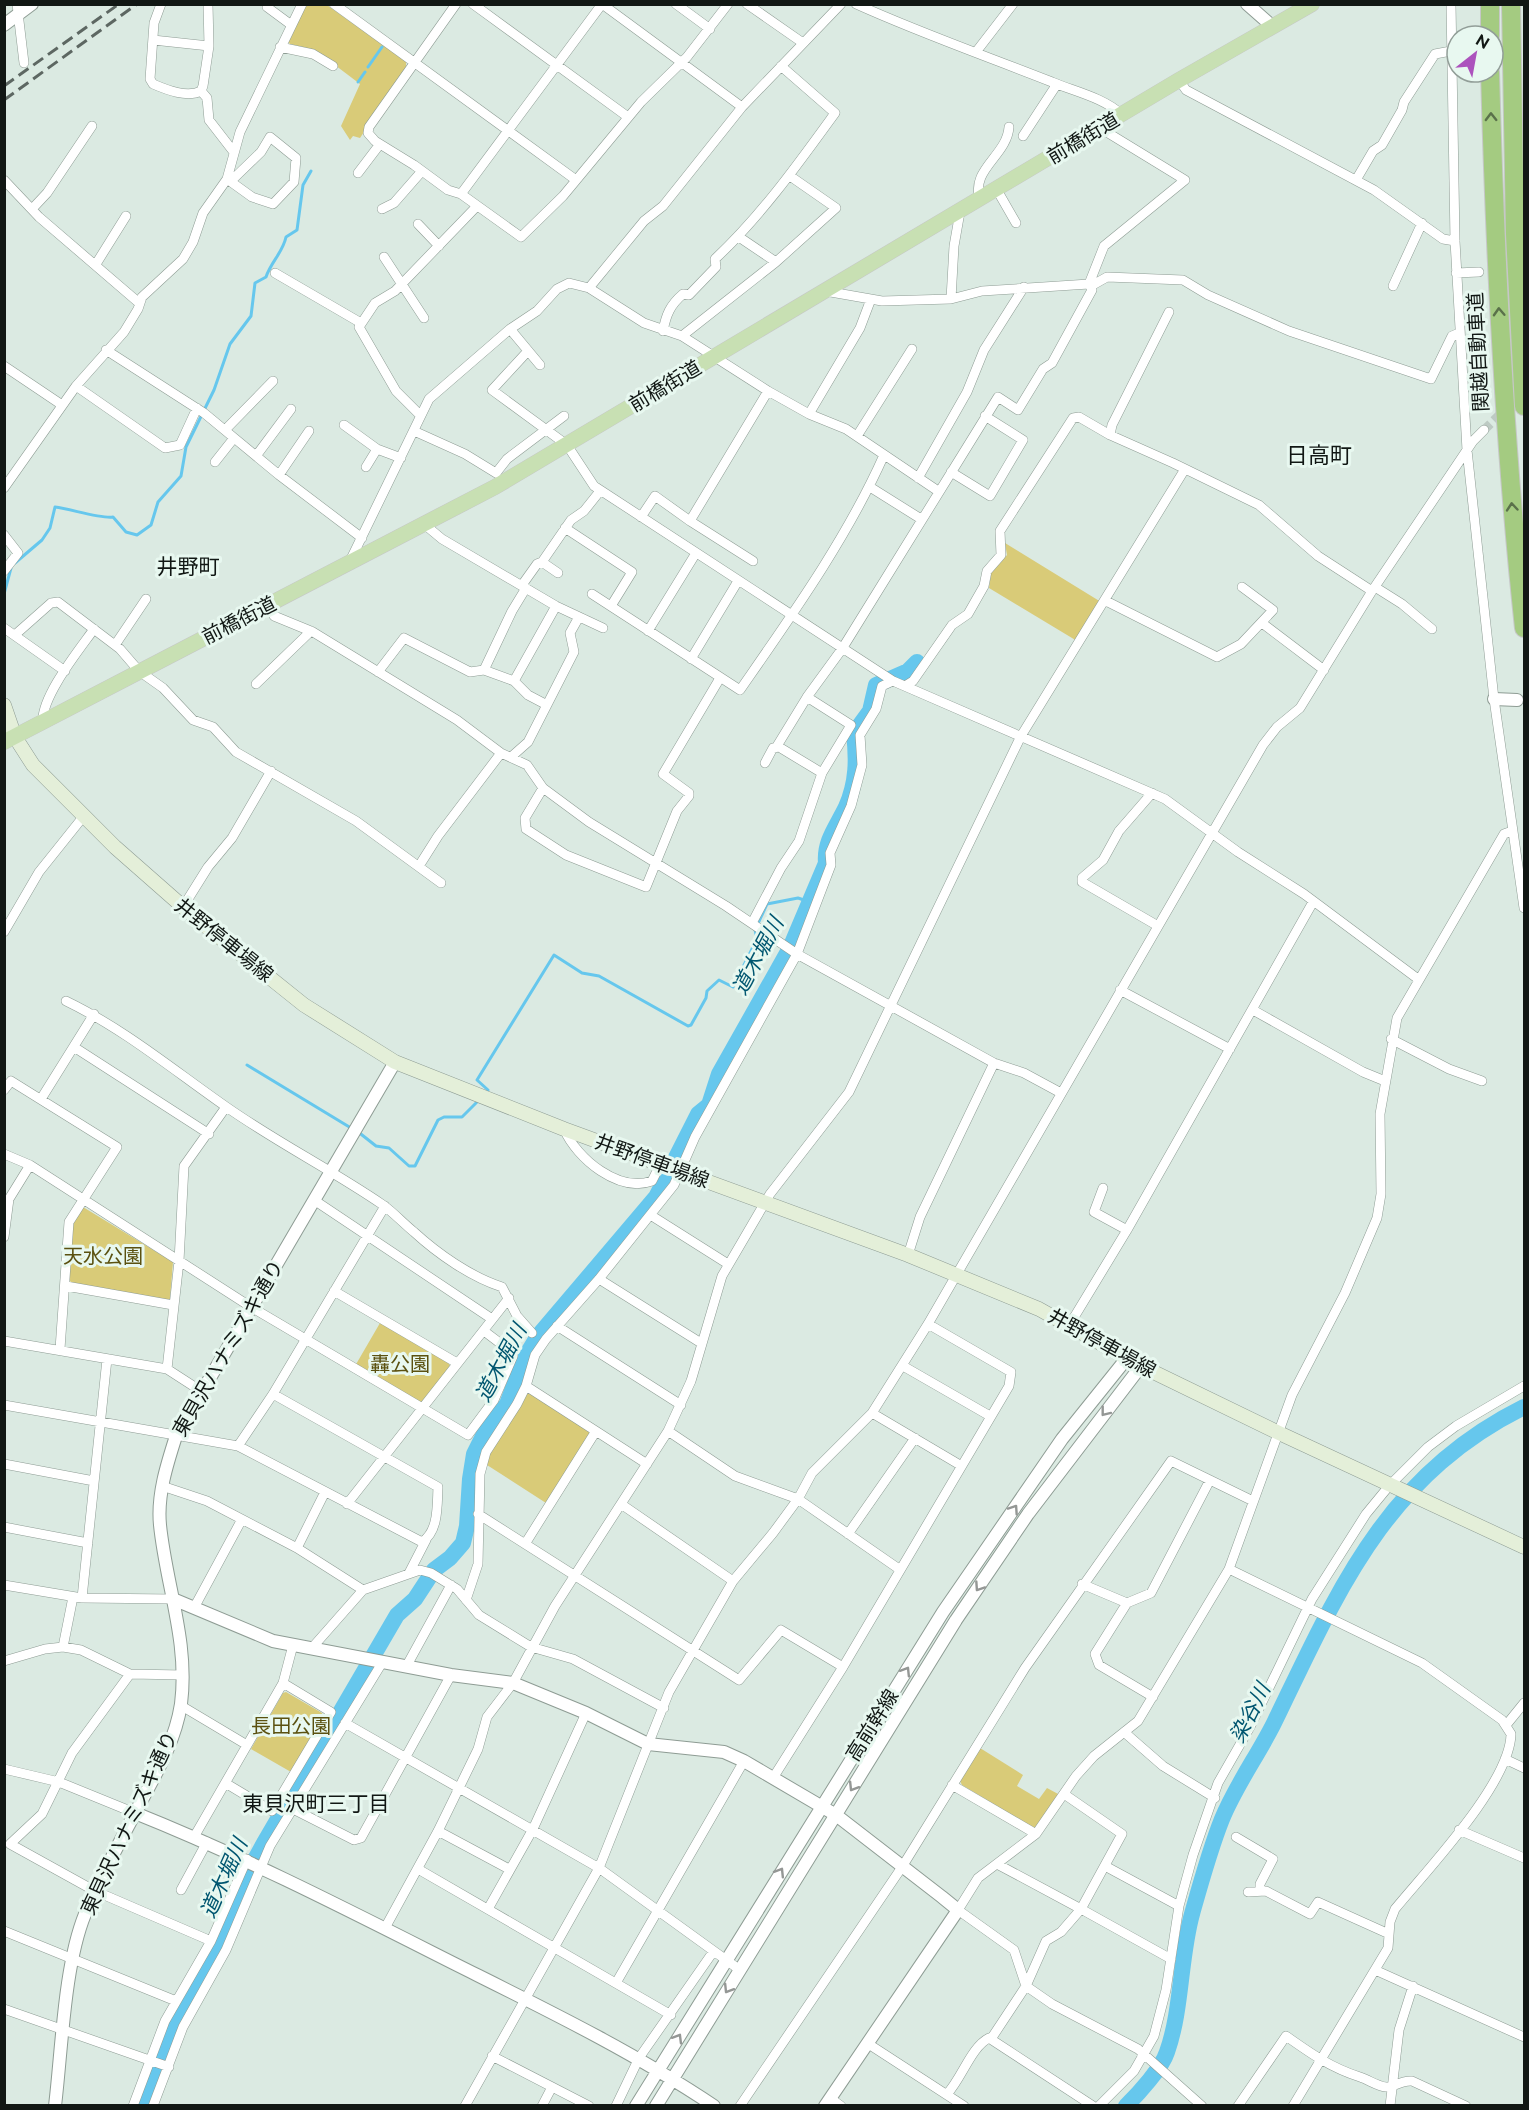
<svg xmlns="http://www.w3.org/2000/svg" width="1529" height="2110" viewBox="0 0 1529 2110" font-family="Raleway,'Noto Sans JP',sans-serif">
	<rect width="100%" height="100%" fill="#dbeae2"/>
	<path fill="#d9cb78" d="M307,5H327L406,61V68L360,138L353,136L350,140L341,126L360,84L315,50L290,44L287,41Z
		M1005,543L1101,602L1077,641L989,588L991,573L1007,555Z
		M83,1207L173,1262L170,1299L166,1300L72,1284L69,1279L73,1222Z
		M380,1323L449,1363L450,1367L422,1402L417,1403L355,1366Z
		M527,1393H532L589,1430V1435L546,1503L487,1465L489,1453Z
		M286,1692L322,1713L323,1718L291,1772L251,1749L283,1693Z
		M980,1748L1023,1775L1017,1786L1039,1799L1047,1788L1060,1795L1035,1829L962,1785L960,1781Z"/>
	<g fill="none" stroke-linecap="round" stroke-linejoin="round">
		<path stroke="#66c7ed" stroke-width="3" d="M368,67L382,47
			M358,82L365,72
			M15,563L42,540L50,528L55,507C71,509 101,519 113,517L126,532L137,535L151,525L158,502L181,476L186,447L214,390L230,344L251,316L255,283L266,277C271,262 283,252 286,237L297,230L303,185L311,171
			M4,594L11,568
			M247,1065L351,1128
			M486,1093L488,1090L477,1080L554,955L582,973L599,976L688,1026L691,1025L706,998L707,991L719,980L733,987L757,939L755,930L767,904L798,898L810,902
			M357,1131L376,1146L389,1148L409,1166H415L438,1120L444,1117H462L479,1100"/>
		<path stroke="#66c7ed" stroke-width="16" d="M140,2106L161,2053L219,1946L247,1874L264,1843L397,1615L415,1599L434,1570L450,1558L463,1543L467,1526L470,1479L474,1454L485,1432L507,1404L524,1359L538,1336L656,1197L698,1114L709,1105L719,1074L790,948L826,863C824,841 837,826 846,807C857,782 857,759 854,733L870,711L876,685L908,671L917,662
			M1126,2106C1138,2094 1162,2068 1167,2052C1182,2010 1180,1957 1192,1914C1201,1882 1210,1849 1222,1819C1236,1785 1258,1755 1274,1723C1338,1591 1385,1476 1524,1407"/>
		<path stroke="#bdcac3" stroke-width="9" stroke-dasharray="9 4.5" stroke-linecap="butt" d="M1484,430L1523,392"/>
		<defs>
			<path id="minor" d="M17,4L24,63
				M161,4L154,23L150,79L153,84C167,90 187,98 201,91L203,86L209,46L208,4
				M334,4L576,180
				M456,4L369,127L368,133L375,141L414,165L448,190L461,194L521,237L563,196L641,102L687,57L728,4
				M473,4L628,117
				M602,4L742,107
				M676,4L710,29
				M747,4L803,43
				M856,4C920,33 986,56 1052,82C1073,91 1105,98 1122,115
				M1451,4L1455,241L1467,450L1494,699L1524,908
				M267,7L290,24
				M153,40L209,46
				M280,47L313,54L333,66
				M976,52L1013,4
				M1179,80L1186,90L1374,190L1443,239L1455,241
				M201,91L207,98L209,120L233,151
				M1023,136L1057,84
				M358,173L380,144
				M227,179L252,197L273,204L294,182L296,158L270,137L261,152L231,181
				M4,180L39,217L138,302
				M1356,180L1373,151L1382,145L1402,110L1404,102L1435,54L1451,51
				M997,190L1016,223
				M461,194L602,4
				M980,200C970,169 1007,156 1009,127
				M32,209L47,193L92,126
				M382,209L394,203L422,171
				M418,224L439,246
				M739,237L776,262
				M384,257L424,318
				M96,264L126,216
				M275,273L361,323
				M1456,273L1479,272
				M1091,286L1107,277L1183,280L1208,295L1289,331L1431,379L1452,336L1459,333
				M1393,286L1422,223
				M589,288L644,221L663,206L742,107L841,4
				M825,291L882,301L951,299L982,291L1089,284
				M951,299L954,246L960,212
				M510,329L540,365
				M663,331C666,315 670,305 683,294L689,295L716,267L715,259C761,216 798,164 835,113L781,66
				M682,336L776,262L836,208L790,176
				M106,350L204,413L279,475L362,538
				M527,352L492,390L567,445L594,486L893,681
				M4,366L62,405
				M76,386L165,448L180,445L197,408
				M809,414L860,328L871,299
				M420,415L396,391L359,327L375,303L395,291L477,206
				M344,425L377,449L401,458
				M225,430L273,381
				M414,431L465,454L496,473L507,459L564,416
				M1110,435L1112,425L1169,312
				M857,436L912,349
				M256,456L291,409
				M215,462L234,438
				M366,467L377,449
				M951,472L990,496L1023,440L985,416
				M279,475L309,431
				M918,478L967,392L984,350L1024,287
				M870,487L921,519
				M4,488L76,386L124,332L138,309L142,297L183,259L193,242L203,213L227,179L240,132L302,4
				M641,517L655,496L690,521
				M424,524L442,539L556,606L603,628
				M565,528L632,572L611,606
				M4,535L18,553L4,571
				M350,561L429,399L510,329L537,311L557,289L569,283L589,288L644,323L682,336L768,391L809,414L846,429L938,491
				M753,561L690,521L768,391
				M558,573L542,562L571,520L584,511L600,491
				M522,585L537,564L542,562
				M1375,587L1402,604L1432,629
				M592,594L740,690C792,615 847,538 884,455
				M1106,601L1217,657L1241,644L1273,610L1242,587
				M268,606L274,616L313,632L457,720L501,753L527,765L543,788L589,822L726,906L797,954L994,1063L1024,1073L1061,1093
				M1262,623L1324,670
				M4,628L65,671
				M648,631L696,553
				M16,634L51,603L58,602L120,649L139,671L163,688L193,720L213,727L236,752L356,821L441,883
				M115,645L146,599
				M691,659L738,581
				M484,670L512,611L526,588
				M378,672L404,638L470,672L484,670L514,681L528,695L547,705
				M514,681L556,606
				M256,684L311,631
				M905,686L913,681L952,625L968,614L984,586L987,571L1001,555L1000,531L1073,418L1079,417L1110,435L1173,463L1259,505L1318,556L1372,591
				M43,723C40,698 79,650 94,629
				M777,746L807,697L842,649L998,397L1018,410L1043,369L1052,363L1092,290L1089,284L1104,246L1185,180L1100,128
				M511,757L528,742L574,652L570,633L579,617
				M765,763L773,748L779,747L822,773
				M543,788L525,818L526,829L566,855L646,887L677,811L689,796V793L663,774L720,678
				M1152,793L1119,831L1103,860L1082,878V882L1158,926
				M419,866L438,836L501,753
				M183,907L208,867L232,838L271,771
				M752,923L781,868L799,841L822,773L851,725L807,697
				M4,932L39,872L83,817
				M1120,990L1230,1049
				M66,1001C124,1029 172,1069 225,1106C276,1142 332,1170 383,1205C394,1213 403,1223 414,1232C438,1254 471,1277 502,1287L517,1316L532,1333
				M1253,1010L1363,1072L1385,1081
				M1391,1039L1449,1069L1482,1081
				M74,1047L209,1134
				M4,1090L11,1081L117,1147L69,1222L60,1349
				M41,1099L94,1014
				M564,1129C577,1159 619,1193 652,1181L661,1163
				M4,1154L30,1165L251,1307L468,1435L494,1400L513,1356L509,1350L484,1331
				M1103,1188L1094,1212L1127,1230
				M314,1200L492,1319
				M652,1216L728,1264
				M4,1237L9,1199L30,1165
				M908,1255L920,1217L994,1063
				M599,1279L701,1343
				M66,1286L173,1305
				M334,1291L457,1363
				M1070,1324L1127,1230L1313,902
				M557,1326L681,1405
				M4,1341L167,1369L201,1391
				M903,1366L990,1416
				M167,1369L179,1261L184,1166L226,1107
				M526,1386L647,1464
				M4,1405L238,1446L422,1542C439,1531 437,1505 438,1487L273,1394
				M872,1413L960,1465
				M668,1431L735,1476L798,1499L899,1569
				M238,1446L273,1394L385,1206
				M4,1464L94,1481
				M162,1486L207,1501L297,1548L363,1590
				M347,1504L509,1298
				M621,1504L733,1581
				M478,1514L739,1680L781,1630L843,1667
				M4,1527L88,1543
				M848,1534L915,1438
				M525,1544L596,1431
				M297,1548L325,1492
				M1229,1569L1422,1663L1502,1720L1511,1734C1510,1783 1427,1870 1395,1909L1390,1922L1388,1948L1293,2106
				M409,1573L426,1540
				M1082,1584L1127,1603
				M4,1585L82,1598L173,1599
				M82,1598L107,1359
				M466,1600L478,1564L480,1474L486,1452L517,1404L526,1386L535,1355L546,1339L599,1279L674,1185L695,1137L797,954L831,865L830,853L851,806L862,765L860,735L876,709L882,686L893,681L1165,799L1238,852L1304,894L1418,979
				M195,1606L241,1521
				M63,1647L73,1597
				M311,1649L363,1590L420,1570L431,1573L457,1589L479,1615L531,1647L573,1659L664,1708
				M4,1661L45,1649L63,1647L81,1650L130,1674L183,1675
				M406,1667L451,1585
				M130,1674L72,1753L42,1814L10,1844L95,1891L211,1941
				M1153,1697L1099,1665L1095,1654L1127,1603L1151,1593L1210,1480
				M180,1705L247,1745
				M345,1723L599,1868L740,1970
				M1507,1724L1524,1703
				M1124,1732L1163,1766L1215,1798
				M1505,1759L1524,1768
				M4,1769L59,1782L135,1813
				M773,1778L843,1667L1009,1386L1011,1372L928,1324
				M227,1784L272,1811L331,1712L283,1683
				M952,1785L1036,1834
				M293,1809L354,1840L361,1838L451,1675
				M1459,1830L1524,1858
				M438,1831L509,1869
				M194,1837L283,1683L293,1645
				M1236,1837L1273,1859L1260,1884V1891
				M997,1864L1081,1909L1122,1834L1064,1794
				M1105,1866L1179,1906
				M418,1869L671,2015
				M181,1890L207,1842
				M1248,1892L1266,1891L1310,1914L1318,1902L1389,1934
				M488,1909L533,1829L586,1713
				M385,1928L438,1831L478,1749L487,1717L513,1683L555,1606L668,1431L691,1381L722,1276L770,1194L849,1092L1021,736L1185,469
				M4,1931L176,2001
				M1375,1970L1524,2037
				M616,1983L744,1761
				M4,2009L169,2067
				M991,2039L1026,1986L1046,1941L1061,1932L1081,1909L1171,1959
				M867,2043L964,2106
				M492,2056L589,2106
				M947,2094C962,2078 971,2047 989,2038L1093,2106
				M830,2098L841,2106
				M133,2106L165,2021L211,1941L247,1859
				M153,2106L183,2027L226,1950L270,1846L382,1663
				M465,2106L599,1868L669,1692L733,1581L773,1533L798,1499L812,1473L872,1413L928,1324L1263,745L1277,727L1300,708L1372,591L1473,441L1484,430
				M542,2106L552,2087
				M616,2106L639,2058L713,1952
				M740,2106L902,1867L1025,1668L1171,1461L1253,1501
				M1099,2106L1134,2071L1154,2036L1166,1990L1179,1906L1193,1855L1218,1783L1250,1727L1312,1599L1366,1514L1389,1486L1428,1447L1456,1426L1524,1386
				M1202,2106L1138,2049L1052,2004L1026,1986L1014,1950L958,1910L978,1878L1036,1834L1076,1776L1094,1756L1138,1721L1229,1569L1292,1395L1345,1293L1377,1218L1381,1194L1380,1114L1397,1018L1504,834L1512,831
				M1238,2106L1286,2036C1310,2053 1331,2068 1360,2077C1369,2080 1377,2086 1386,2087C1394,2088 1400,2080 1412,2081L1466,2106
				M1390,2106L1399,2030L1413,1986"/>
			<path id="tertiary" d="M1247,4L1272,26
				M4,25L32,4
				M1494,699L1517,700
				M173,1599L273,1641L451,1675L513,1683L586,1713L648,1744L724,1752L744,1761L836,1815L942,1897L958,1910L825,2106
				M135,1813C245,1857 350,1911 455,1964C543,2008 632,2051 714,2106
				M55,2106C62,2048 64,1966 85,1914C102,1873 124,1835 144,1796C160,1767 176,1737 181,1704C189,1642 166,1585 160,1525C157,1495 167,1464 176,1436L395,1062
				M636,2106L943,1612L1062,1439L1127,1358
				M656,2106L956,1620L1028,1514L1141,1366"/>
			<path id="secondary" d="M4,705L15,737L33,765L115,847L198,920L304,1005L395,1062L564,1129L908,1255L1039,1309L1141,1366L1279,1433L1524,1547"/>
			<path id="primary" d="M4,742L495,487L1179,80L1312,4"/>
			<path id="motorway" d="M1511,4L1515,234L1524,406
				M1490,36V4
				M1490,72C1495,258 1504,443 1524,628"/>
		</defs>
		<use href="#minor" stroke="#8e9c94" stroke-width="10"/>
		<use href="#tertiary" stroke="#8e9c94" stroke-width="14"/>
		<use href="#secondary" stroke="#8e9c94" stroke-width="15"/>
		<use href="#primary" stroke="#c6c7c7" stroke-width="16"/>
		<use href="#motorway" stroke="#c6c7c7" stroke-width="20"/>
		<use href="#minor" stroke="#fff" stroke-width="9"/>
		<use href="#tertiary" stroke="#fff" stroke-width="12"/>
		<use href="#secondary" stroke="#e4efd9" stroke-width="14"/>
		<use href="#primary" stroke="#c8e0b3" stroke-width="15"/>
		<use href="#motorway" stroke="#a4cb81" stroke-width="18"/>
		<path stroke="#5d6762" stroke-width="3" stroke-dasharray="12 6" stroke-linecap="butt" d="M4,86L119,4
			M4,100L137,4"/>
	</g>
	<defs><path id="oneway-chevron" d="M-2-3.5L2.5 0L-2 3.5" fill="none" stroke-width="1.6" stroke-linecap="round" stroke-linejoin="round" transform="scale(1.5)"/></defs>
	<g stroke="#5a714a">
		<use href="#oneway-chevron" transform="translate(1491 117) rotate(-91)"/>
		<use href="#oneway-chevron" transform="translate(1499 312) rotate(-93)"/>
		<use href="#oneway-chevron" transform="translate(1512 507) rotate(-95)"/>
	</g>
	<g stroke="#949795">
		<use href="#oneway-chevron" transform="translate(1105 1412) rotate(128)"/>
		<use href="#oneway-chevron" transform="translate(1014 1509) rotate(-56)"/>
		<use href="#oneway-chevron" transform="translate(979 1587) rotate(124)"/>
		<use href="#oneway-chevron" transform="translate(906 1671) rotate(-58)"/>
		<use href="#oneway-chevron" transform="translate(853 1787) rotate(122)"/>
		<use href="#oneway-chevron" transform="translate(780 1872) rotate(-58)"/>
		<use href="#oneway-chevron" transform="translate(728 1989) rotate(122)"/>
		<use href="#oneway-chevron" transform="translate(678 2038) rotate(-59)"/>
	</g>
	<g text-anchor="middle" stroke-width="6" stroke-linejoin="round" paint-order="stroke">
		<g font-size="20" fill="#111714" stroke="#e8f8f0">
			<text transform="translate(1083 138) rotate(-31)" y="7">前橋街道</text>
			<text transform="translate(1478 352) rotate(-93)" y="7">関越自動車道</text>
			<text transform="translate(665 386) rotate(-31)" y="7">前橋街道</text>
			<text transform="translate(239 620) rotate(-27)" y="7">前橋街道</text>
			<text transform="translate(224 940) rotate(39)" y="7">井野停車場線</text>
			<text transform="translate(652 1161) rotate(20)" y="7">井野停車場線</text>
			<text transform="translate(1102 1343) rotate(29)" y="7">井野停車場線</text>
			<text transform="translate(228 1348) rotate(-60)" y="7">東貝沢ハナミズキ通り</text>
			<text transform="translate(872 1725) rotate(-58)" y="7">高前幹線</text>
			<text transform="translate(129 1823) rotate(-65)" y="7">東貝沢ハナミズキ通り</text>
		</g>
		<g font-size="20" fill="#5b5110" stroke="#e8f8f0">
			<text x="103" y="1263">天水公園</text>
			<text x="400" y="1371">轟公園</text>
			<text x="291" y="1733">長田公園</text>
		</g>
		<g font-size="21" fill="#111714" stroke="#e8f8f0">
			<text x="188" y="574">井野町</text>
			<text x="316" y="1811">東貝沢町三丁目</text>
		</g>
		<g font-size="21" font-style="italic" fill="#005670" stroke="#e8f8f0">
			<text transform="translate(758 956) rotate(-62)" y="7">道木堀川</text>
			<text transform="translate(501 1363) rotate(-62)" y="7">道木堀川</text>
			<text transform="translate(1250 1713) rotate(-63)" y="7">染谷川</text>
			<text transform="translate(224 1878) rotate(-66)" y="7">道木堀川</text>
		</g>
		<g font-size="22" fill="#111714" stroke="#e8f8f0">
			<text x="1319" y="463">日高町</text>
		</g>
	</g>
	<rect width="1529" height="2110" fill="none" stroke="#111714" stroke-width="12"/>
	<g transform="translate(1475 54) rotate(31)"><circle r="28" fill="#e8f8f0" stroke="#929e98" stroke-width="1.5"/>
	<path d="M0-4.5L10 22L0 15L-10 22Z" fill="#ac52bd"/>
	<text y="-9" font-size="16" font-weight="bold" text-anchor="middle" fill="#111714">N</text>
	</g>
</svg>
